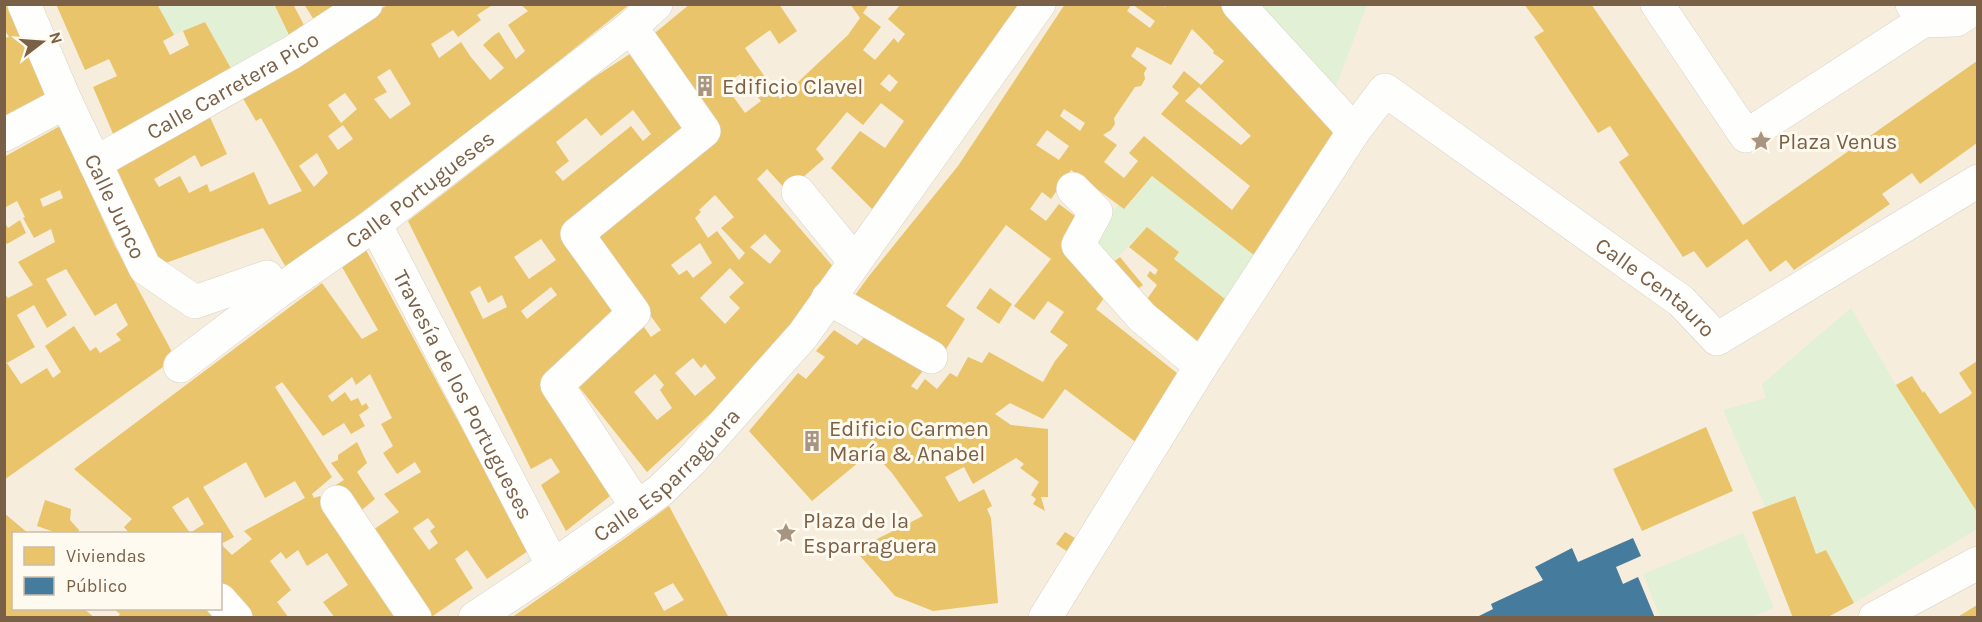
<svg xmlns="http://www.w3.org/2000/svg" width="1982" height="622" viewBox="0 0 1982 622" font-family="Karla,sans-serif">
	<rect width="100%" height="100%" fill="#f9f5ec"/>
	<path fill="#f6eddc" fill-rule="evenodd" d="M4,5H1977V617H5ZM14,534H220V608H14Z"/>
	<path fill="#e2f1d5" d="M157,5H274L290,37L233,72L205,22L174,35Z
		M1261,5H1367L1336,86Z
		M1152,176L1259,259L1230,303L1174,259L1179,252L1147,227L1113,262L1089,240L1118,205L1125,209Z
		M1851,308L1896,385L1977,512V529L1854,603L1826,550L1816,554L1795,496L1765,507L1723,410L1766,398L1762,384Z
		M1743,533L1774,608L1750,617H1660L1643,574Z"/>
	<path fill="#e9c46a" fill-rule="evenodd" d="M4,4H15L54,95L5,124V38L9,37L4,29Z
		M56,4H157L174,35L163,41L170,55L189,45L183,31L205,22L233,72L114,136L93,87L117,76L109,59L85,70Z
		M274,4H293L306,29L290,37Z
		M304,4H347L316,23Z
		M389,4H494L477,15L481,20L458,37L453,30L431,44L439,58L461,42L470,56L490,80L504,68L483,45L493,36L499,32L516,59L525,51L508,25L528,11L520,4H630L520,92L287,269L263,228L160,265L116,167L208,113L227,154L201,167L195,155L154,179L159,187L180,176L189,193L207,184L210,192L254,172L269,205L302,191L261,118L256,121L241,95ZM390,69L411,104L390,119L374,99L387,92L377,77ZM345,93L357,109L341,123L328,105ZM343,125L353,139L338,150L328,136ZM317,153L328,173L314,187L299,166Z
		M690,4H779L797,31L779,44L770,30L745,48L780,99L848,35L860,18L850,4H869L863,13L881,27L863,50L875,60L894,38L898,43L905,34L888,19L901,4H1021L875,212L831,168L860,131L885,148L904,121L881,103L863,125L847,112L816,149L824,159L787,191L767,169L757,179L836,270L745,382L647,472L575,382L644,327L651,337L661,330L590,234L720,134L650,37ZM740,74L761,101L745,113L725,85ZM889,74L898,82L890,92L880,84ZM715,195L734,217L721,228L745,253L739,260L717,231L708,238L695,218L701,212L699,210ZM765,234L781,251L770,264L750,247ZM700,243L712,263L693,278L687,270L679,275L671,265ZM730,268L744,283L729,297L740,308L725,324L700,298ZM693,358L701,368L705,364L716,378L695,396L675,373ZM655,374L664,385L660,390L672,408L657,420L634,392Z
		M1065,4H1132L1127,11L1150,28L1155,21L1132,4H1161L1165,7L1166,4H1225L1344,131L1259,259L1152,176L1124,209L1071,170L1051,199L1042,192L1030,209L1046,221L1059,204L1079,219L1110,290L1096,309L1182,377L1137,443L1065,389L1043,419L1010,403L995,414L1011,425L1048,429V497H1041L1045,511L1033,504L1036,499L1031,495L1039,482L1020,468L1024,464L1016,458L973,484L964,467L945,477L959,502L984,489L992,506L987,509L991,518L998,603L933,611L895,596L855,550L923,516L892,473L872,451L812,501L749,431L798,373L806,379L825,357L816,351L834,330L857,345L872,329L929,363L911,386L917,390L925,379L937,389L950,373L957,377L968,357L982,363L989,352L1043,382L1055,361L1068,345L1050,332L1064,312L1048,301L1034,320L1014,306L1051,259L1006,225L946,306L965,319L941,357L850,302L869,276L958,166ZM1192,29L1214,51L1213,53L1224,61L1201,85L1184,71L1172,87L1179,93L1161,114L1250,186L1232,210L1144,136L1129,153L1138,161L1124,178L1104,162L1117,145L1103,135L1111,130L1115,124L1114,118L1135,87L1141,86L1145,79L1144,73L1147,68L1131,56L1137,47L1171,65ZM1199,87L1251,136L1241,145L1185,101ZM1064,109L1085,123L1080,131L1060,116ZM1047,130L1069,146L1059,160L1036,145Z
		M1524,4H1591L1743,225L1977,61V143L1920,184L1912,173L1882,194L1890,204L1794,270L1786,260L1770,272L1747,239L1707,268L1694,251L1683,257L1619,162L1629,155L1610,126L1598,133L1534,37L1544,31Z
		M639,48L699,126L572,227L623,316L547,378L610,496L566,531L541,485L560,472L551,458L531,469L408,221L593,78ZM633,110L651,134L643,141L631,126L563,181L555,172L569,161L556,142L586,118L601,136ZM541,239L556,260L529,279L514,257ZM480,286L488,303L502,295L507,307L483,319L470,292ZM551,287L557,295L527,319L521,311Z
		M60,126L115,246L171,350L170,362L4,480V365L7,363L4,358V293L8,298L33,285L18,262L55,242L51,229L34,238L23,218L25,217L17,201L4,208V157ZM60,190L63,198L43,207L40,199ZM66,269L95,316L116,303L128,325L116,334L121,340L100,353L96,347L90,351L74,326L45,346L61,372L53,378L47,368L21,384L7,363L35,347L17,315L34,305L47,328L67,315L46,279Z
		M20,220L26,233L7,244L4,240V222L8,228Z
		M1147,227L1179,252L1174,259L1230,303L1199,351L1145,302L1157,285L1147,276L1150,271L1155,275L1158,270L1129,247Z
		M366,250L528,551L487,579L467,550L455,559L473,588L430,618L370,532L399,512L384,494L421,472L415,462L397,474L383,453L393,446L381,424L392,418L370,374L356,385L352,377L328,396L332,402L345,392L351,401L358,398L362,406L366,403L369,408L359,415L365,426L351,434L344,423L323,436L282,382L275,387L332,477L312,494L314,498L320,496L407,618H335L323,602L348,585L327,553L307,566L298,550L286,559L281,552L270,561L291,590L277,602L289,618H250L220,585V534H130L124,527L132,519L74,469L322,283L362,339L378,330L342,267ZM246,462L265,498L295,481L305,498L244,531L252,539L232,555L221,544L234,537L203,487ZM188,497L204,524L190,533L172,507ZM428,518L435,527L430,531L438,543L429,550L413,528Z
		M1120,257L1143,285L1136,290L1113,262Z
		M990,288L1012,304L999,324L976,308Z
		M1977,361V512L1896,385L1912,376L1923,393L1924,391L1940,414L1969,396L1972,393L1959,373Z
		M1706,427L1733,491L1642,531L1613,469Z
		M357,442L367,463L357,472L375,499L357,514L334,486L344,480L331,463L338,460V455Z
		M1795,496L1816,554L1826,550L1854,603L1826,618H1793L1752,512Z
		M45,500L71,509L70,520L79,530L78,534H60L37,526Z
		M669,506L729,618H511L624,539ZM673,583L684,600L664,611L654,593Z
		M4,513L29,534H14V609H84L95,618H4Z
		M1065,532L1083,543L1074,556L1056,544Z
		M1977,605V618H1956Z
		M114,609H212L220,618H117L120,614Z"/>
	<path fill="#457b9d" d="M1633,538L1641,556L1616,567L1623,584L1638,577L1655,618H1475L1493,609L1491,604L1543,580L1535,567L1572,548L1578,562Z"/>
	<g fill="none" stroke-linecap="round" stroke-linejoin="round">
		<defs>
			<g id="minor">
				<path id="s1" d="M24,4L66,102L145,268L195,302L267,277L276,293"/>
				<path d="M1238,4L1354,131"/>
				<path d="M1657,4L1746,136L1923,21"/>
				<path d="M1912,4L1923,21L1956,20L1978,6"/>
				<path d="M631,27L704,131L577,234L634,313L557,385L637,507"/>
				<path d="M4,135L66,102"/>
				<path id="s2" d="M95,163L291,53L366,4"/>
				<path d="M1073,189L1096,212L1078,245L1142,317L1201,366"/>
				<path d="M798,192L855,262"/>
				<path id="s3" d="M375,224L553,566"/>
				<path d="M828,298L931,357"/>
				<path id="s4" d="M180,366L276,293L375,224L631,27L656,4"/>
				<path d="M337,502L415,618"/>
				<path d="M220,600L236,618"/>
				<path id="s5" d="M475,618L553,566L660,491L692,460L803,335L1039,4"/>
				<path id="s6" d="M1045,618L1201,366L1354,131L1385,90L1681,301L1717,339L1978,181"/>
				<path d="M1875,618L1978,563"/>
			</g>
		</defs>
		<use href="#minor" stroke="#d8d2ca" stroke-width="34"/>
		<use href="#minor" stroke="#fefefc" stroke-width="33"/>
	</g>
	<defs>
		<symbol id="building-bare" viewBox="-9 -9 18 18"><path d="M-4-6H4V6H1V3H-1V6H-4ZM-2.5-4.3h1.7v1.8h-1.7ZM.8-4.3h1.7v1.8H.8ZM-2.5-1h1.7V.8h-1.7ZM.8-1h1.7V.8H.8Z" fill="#a79481" stroke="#fffaef" stroke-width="2.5" paint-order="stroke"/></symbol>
		<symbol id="sight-bare" viewBox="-9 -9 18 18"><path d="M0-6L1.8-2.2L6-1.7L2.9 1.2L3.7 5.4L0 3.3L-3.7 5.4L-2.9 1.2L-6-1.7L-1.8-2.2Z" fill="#a79481" stroke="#fffaef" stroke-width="2.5" paint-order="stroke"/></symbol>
	</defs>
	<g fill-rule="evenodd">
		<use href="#building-bare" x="690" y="71" width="30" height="30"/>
		<use href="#sight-bare" x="1746" y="126" width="30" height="30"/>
		<use href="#building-bare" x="797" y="426" width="30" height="30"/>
		<use href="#sight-bare" x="771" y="518" width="30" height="30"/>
	</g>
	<g text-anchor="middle" stroke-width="6" stroke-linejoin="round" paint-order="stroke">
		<g font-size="22" fill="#7b6048" stroke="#fffaef">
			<text dy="8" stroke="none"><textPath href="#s2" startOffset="158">Calle Carretera Pico</textPath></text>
			<text dy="8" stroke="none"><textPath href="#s4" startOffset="298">Calle Portugueses</textPath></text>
			<text dy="8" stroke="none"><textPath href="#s1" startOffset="222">Calle Junco</textPath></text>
			<text dy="8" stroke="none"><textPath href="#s6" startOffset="963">Calle Centauro</textPath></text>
			<text dy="8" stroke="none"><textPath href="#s3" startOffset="192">Travesía de los Portugueses</textPath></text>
			<text dy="8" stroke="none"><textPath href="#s5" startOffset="240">Calle Esparraguera</textPath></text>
		</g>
		<g font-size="22" fill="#7b6048" stroke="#fffaef" text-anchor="start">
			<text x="722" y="94">Edificio Clavel</text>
			<text x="1778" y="149">Plaza Venus</text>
			<text x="829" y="436">Edificio Carmen<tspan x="829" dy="25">María &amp; Anabel</tspan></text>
			<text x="803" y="528">Plaza de la<tspan x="803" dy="25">Esparraguera</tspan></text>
		</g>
	</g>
	<rect width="1982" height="622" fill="none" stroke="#7b6048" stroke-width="12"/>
	<rect x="12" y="532" width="210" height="78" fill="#fffaef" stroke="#cabcac" stroke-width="1.5"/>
	<rect x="24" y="547" width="30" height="18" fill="#e9c46a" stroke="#cabcac" stroke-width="1.5"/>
	<text x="66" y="562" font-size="18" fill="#7b6048">Viviendas</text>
	<rect x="24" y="577" width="30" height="18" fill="#457b9d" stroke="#cabcac" stroke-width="1.5"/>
	<text x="66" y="592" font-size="18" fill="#7b6048">Público</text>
	<g transform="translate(42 42) rotate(73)" stroke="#fffaef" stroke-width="4.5" paint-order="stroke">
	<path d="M0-4.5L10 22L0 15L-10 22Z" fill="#7b6048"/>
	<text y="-9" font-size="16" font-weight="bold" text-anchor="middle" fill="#7b6048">N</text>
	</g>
</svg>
